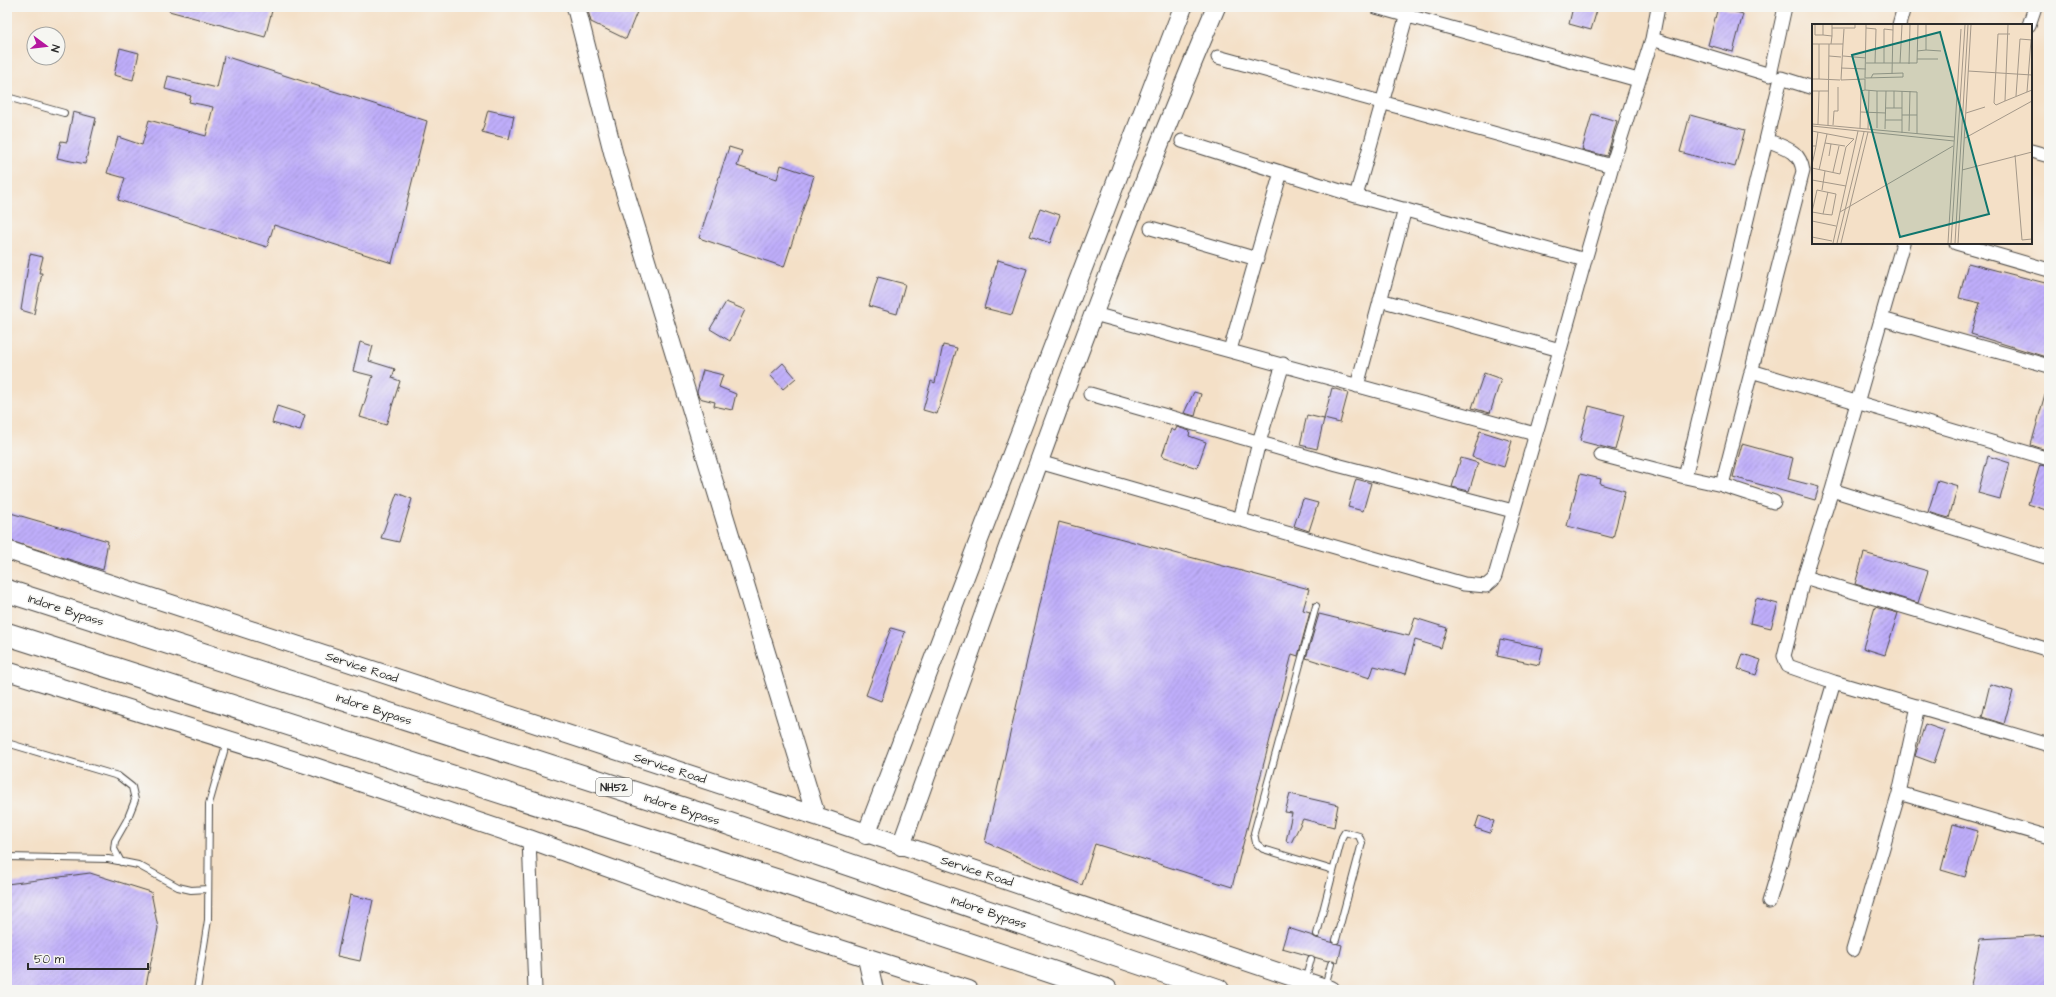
<svg xmlns="http://www.w3.org/2000/svg" width="2056" height="997" viewBox="0 0 2056 997" font-family="'Architects Daughter',sans-serif">
	<defs>
		<pattern id="building-hatch" width="6" height="6" patternUnits="userSpaceOnUse"><rect width="6" height="6" fill="#bfaefb"/><path d="M-1 1l2-2M0 6l6-6M5 7l2-2" fill="none" stroke="#9b8ecb"/></pattern>
	</defs>
	<rect width="100%" height="100%" fill="#f6f6f2"/>
	<filter id="ink" filterUnits="userSpaceOnUse"><feTurbulence type="fractalNoise" baseFrequency=".025" numOctaves="2"/><feDisplacementMap in="SourceGraphic" scale="8" xChannelSelector="R" yChannelSelector="G"/><feConvolveMatrix kernelMatrix="1 2 1 2 8 2 1 2 1" color-interpolation-filters="sRGB"/></filter>
	<filter id="wash" filterUnits="userSpaceOnUse"><feTurbulence type="fractalNoise" baseFrequency=".012" numOctaves="4" result="noise"/><feDisplacementMap in="SourceGraphic" scale="16" xChannelSelector="R" yChannelSelector="G"/><feGaussianBlur stdDeviation="0.9" result="paint"/><feColorMatrix in="noise" values="0 0 0 0 0 0 0 0 0 0 0 0 0 0 0 0 0 1.4 0 .05"/><feComposite in="paint" operator="in"/></filter>
	<g filter="url(#wash)">
		<rect width="100%" height="100%" fill="#f4e0c7"/>
		<g id="blocks">
			<path fill="url(#building-hatch)" d="M169,7H273L265,37L169,11Z
				M587,7H639L626,39L591,22Z
				M1573,7H1598L1591,30L1569,24Z
				M1718,7L1743,14L1733,52L1708,45Z
				M120,48L139,53L133,80L114,75Z
				M224,56L427,121L392,263L274,225L267,247L118,200L125,178L107,173L118,137L142,145L149,120L206,136L213,107L189,102L191,96L165,89L168,76L217,88Z
				M488,110L514,116L509,139L482,132Z
				M73,112L96,118L85,164L57,158L61,141L67,142Z
				M1592,114L1617,121L1607,156L1582,150Z
				M1690,115L1745,130L1735,167L1680,152Z
				M729,147L742,151L737,166L777,179L781,165L814,176L784,267L699,238Z
				M1040,208L1060,215L1050,243L1030,236Z
				M30,254L43,257L39,273H42L34,314L21,310Z
				M998,260L1027,269L1012,315L984,308Z
				M1968,263L2049,284V358L1971,334L1980,303L1959,298Z
				M878,277L905,284L897,314L869,306Z
				M726,302L745,310L730,341L710,329Z
				M360,342L373,346L369,361L395,369L392,378L400,381L386,425L360,417L373,376L353,371Z
				M943,345L957,348L937,414L923,410L931,381L935,383Z
				M783,363L796,378L783,389L770,375Z
				M703,370L723,375L719,387L736,394L732,410L714,406L715,402L699,398L697,392Z
				M1484,373L1501,379L1490,413L1472,408Z
				M1332,388L1348,393L1340,423L1324,419Z
				M1194,392L1201,394L1195,416L1184,413Z
				M2045,394L2049,395V451L2031,445Z
				M277,406L305,415L300,431L272,423Z
				M1589,406L1624,415L1615,450L1580,441Z
				M1307,415L1324,419L1317,449L1300,445Z
				M1177,427L1190,431L1189,436L1206,442L1197,468L1162,456L1171,429L1175,431Z
				M1480,431L1512,441L1504,467L1472,457Z
				M1742,444L1793,458L1788,479L1819,487L1815,500L1733,477Z
				M1988,456L2010,463L2000,499L1978,493Z
				M1461,458L1478,463L1469,491L1452,487Z
				M2040,465L2049,467V511L2028,504Z
				M1580,474L1601,479L1600,484L1625,491L1613,538L1567,526Z
				M1356,479L1371,483L1363,511L1348,507Z
				M1938,480L1958,486L1949,518L1928,512Z
				M397,493L412,499L399,542L381,538Z
				M1303,499L1318,503L1309,531L1294,526Z
				M7,512L108,541L103,570L7,540Z
				M1059,522L1309,589L1303,610L1310,612L1298,656L1292,654L1232,887L1095,844L1082,885L985,842Z
				M1864,553L1928,571L1918,603L1855,584Z
				M1756,598L1778,604L1771,628L1750,623Z
				M1875,607L1898,613L1885,655L1863,648Z
				M1319,614L1409,636L1415,618L1447,628L1441,648L1415,640L1406,674L1374,666L1370,678L1306,658Z
				M891,628L905,632L881,701L866,695Z
				M1500,639L1543,648L1539,665L1497,656Z
				M1743,654L1761,660L1756,675L1738,669Z
				M1990,684L2013,691L2004,724L1982,717Z
				M1925,724L1945,731L1934,763L1915,756Z
				M1290,794L1338,805L1334,827L1303,819L1291,843L1286,841L1292,813L1285,812Z
				M1479,816L1494,821L1490,833L1475,828Z
				M1953,824L1978,831L1965,877L1941,870Z
				M90,873L151,892L158,928L145,990H7V884Z
				M350,895L373,900L360,961L337,956Z
				M1288,928L1313,936L1316,938L1342,945L1338,963L1333,960L1328,961L1282,948Z
				M2049,935V962L2044,990H1970L1980,939Z"/>
		</g>
	</g>
	<g filter="url(#ink)">
		<use href="#blocks" fill-opacity="0" stroke="#494642" stroke-width="1"/>
		<g fill="none" stroke-linecap="round" stroke-linejoin="round">
			<defs>
				<path id="lane" d="M7,97L64,113
					M1316,606L1254,833L1256,843L1263,849L1333,870
					M7,743L118,776L132,787L135,800L127,820L115,841L114,849L121,862
					M7,857L108,859L138,865L178,887L191,890L208,889
					M1317,934L1342,837L1345,832L1359,836L1362,843L1336,940
					M1305,981L1311,959
					M1325,986L1331,964
					M197,990L208,920L209,804L227,741"/>
				<path id="street" d="M1376,7L1638,80
					M1899,25L1904,7
					M2029,25L2035,7
					M1652,39L1770,75L1785,7
					M1218,57L1612,166L1652,39L1658,7
					M1767,140C1785,148 1800,150 1803,171L1722,485L1685,477L1781,78L1813,88
					M1182,141L1356,196L1585,260L1612,166
					M2031,151L2049,156
					M1356,196L1409,7
					M1151,228L1257,259
					M1903,243L1832,490L2049,558
					M1956,243L2049,270
					M1380,300L1560,350L1585,260
					M1094,314L1535,434
					M1882,319L2049,366
					M1230,350L1281,172
					M1751,371L2049,459
					M1357,386L1405,209
					M1090,394L1337,465L1513,511
					M1601,455L1685,477
					M1039,462L1464,584L1486,586L1493,580L1495,576L1560,350
					M1722,485L1774,502
					M1832,490L1804,577L1784,656L1788,666L1834,682L2049,745
					M1240,520L1259,442L1283,364
					M1804,577L2049,650
					M1918,706L1899,793L2049,837
					M529,839L535,990
					M1769,902L1834,682
					M1853,950L1899,793"/>
				<path id="secondary" d="M576,7L614,156L816,816
					M7,550L816,816L1331,990
					M7,671L315,767L529,839L774,928L969,990
					M866,835L1183,7
					M901,846C1002,565 1099,282 1216,7
					M867,958L874,990"/>
				<path id="highway" d="M7,591L706,816L1218,990
					M7,634L791,885L1106,990"/>
			</defs>
			<use href="#lane" stroke="#494642" stroke-width="8"/>
			<use href="#street" stroke="#494642" stroke-width="15"/>
			<use href="#secondary" stroke="#494642" stroke-width="20"/>
			<use href="#highway" stroke="#494642" stroke-width="24"/>
			<use href="#lane" stroke="#fff" stroke-width="6"/>
			<use href="#street" stroke="#fff" stroke-width="13"/>
			<use href="#secondary" stroke="#fff" stroke-width="18"/>
			<use href="#highway" stroke="#fff" stroke-width="22"/>
		</g>
	</g>
	<g text-anchor="middle" stroke-width="3" stroke-linejoin="round" paint-order="stroke">
		<rect fill="#f6f6f2" stroke="#686867" stroke-width="1" x="596" y="778" width="36" height="18" rx="3"/>
		<g font-size="11" font-weight="bold" fill="#2b2b2b">
			<text x="614" y="791">NH52</text>
		</g>
		<g font-size="12" fill="#2b2b2b" stroke="#f6f6f2">
			<text transform="translate(66 610) rotate(18)" y="4">Indore Bypass</text>
			<text transform="translate(362 667) rotate(18)" y="4">Service Road</text>
			<text transform="translate(374 709) rotate(18)" y="4">Indore Bypass</text>
			<text transform="translate(670 768) rotate(18)" y="4">Service Road</text>
			<text transform="translate(682 809) rotate(18)" y="4">Indore Bypass</text>
			<text transform="translate(977 871) rotate(18)" y="4">Service Road</text>
			<text transform="translate(989 912) rotate(19)" y="4">Indore Bypass</text>
		</g>
	</g>
	<g transform="translate(1812 24)">
		<rect width="220" height="220" fill="#f4e0c7"/>
		<path fill="none" stroke="#a49889" stroke-width="1" d="M3,1V11H11M11,1V11L20,12V1M54,1V4L64,5L63,39M196,1L193,77L220,66M20,4H43V1M54,4L53,54L91,53V49L61,50L59,54M0,20H19L20,12M19,20H31L29,56L53,55V66M31,20L32,5M114,26L129,27M105,27L114,26V1M17,32L29,33M31,32L54,34M105,35H126M54,39H88L90,1M72,39V5L81,6V1M88,39H105L106,1M97,40L98,1M29,44L54,45M156,47L220,51M80,50L81,6M0,55H7V20M7,55L28,56M0,67H17M65,67H74L73,105M74,67H82V84M82,67L105,68V110M215,68L219,16M204,72L208,15L220,16M193,77L184,81L182,79L186,10H198M74,84H90M49,88L74,89M154,89L173,83M90,91H105M73,96H90M0,100L142,113M6,100L7,67M16,101L17,20M21,101L22,87H26V63M0,102L142,117M48,104L49,67L53,66L65,67V104M56,105L57,66M0,107L42,115M97,107L98,67M90,109V67M153,114L220,77M13,119L33,122M0,122H4L6,108M203,131L210,216L220,215M17,132L19,120M0,141L4,122M0,144L28,150L34,123L42,115M7,146L15,110M150,146L220,128M21,148L27,122M0,156L34,162M10,166L13,147M0,188L6,189L11,190L20,191L24,170L5,166L0,188M28,188L46,107M11,190L16,168M0,197L24,202M0,213L20,217M21,219L28,188L141,122M25,219L52,108M29,219L56,108M136,219L149,5M139,219L153,1M143,219L156,1M146,219L159,1"/>
		<path fill="#0f766e" fill-opacity="0.15" stroke="#0f766e" stroke-width="2" d="M128,8L177,190L88,213L40,31Z"/>
		<rect width="220" height="220" fill="none" stroke="#2b2b2b" stroke-width="2"/>
	</g>
	<rect width="2056" height="997" fill="none" stroke="#f6f6f2" stroke-width="24"/>
	<g transform="translate(46 46) rotate(105)"><circle r="19" fill="#f6f6f2" stroke="#a5a5a2"/>
	<path d="M0-3L7 15L0 10L-7 15Z" fill="#b5179e"/>
	<text y="-6" font-size="11" font-weight="bold" text-anchor="middle" fill="#2b2b2b">N</text>
	</g>
	<path d="M28 963v6h120v-6" fill="none" stroke="#2b2b2b" stroke-width="2"/>
	<text x="34" y="963" font-size="12" fill="#2b2b2b" stroke="#f6f6f2" stroke-width="3" paint-order="stroke">50 m</text>
</svg>
